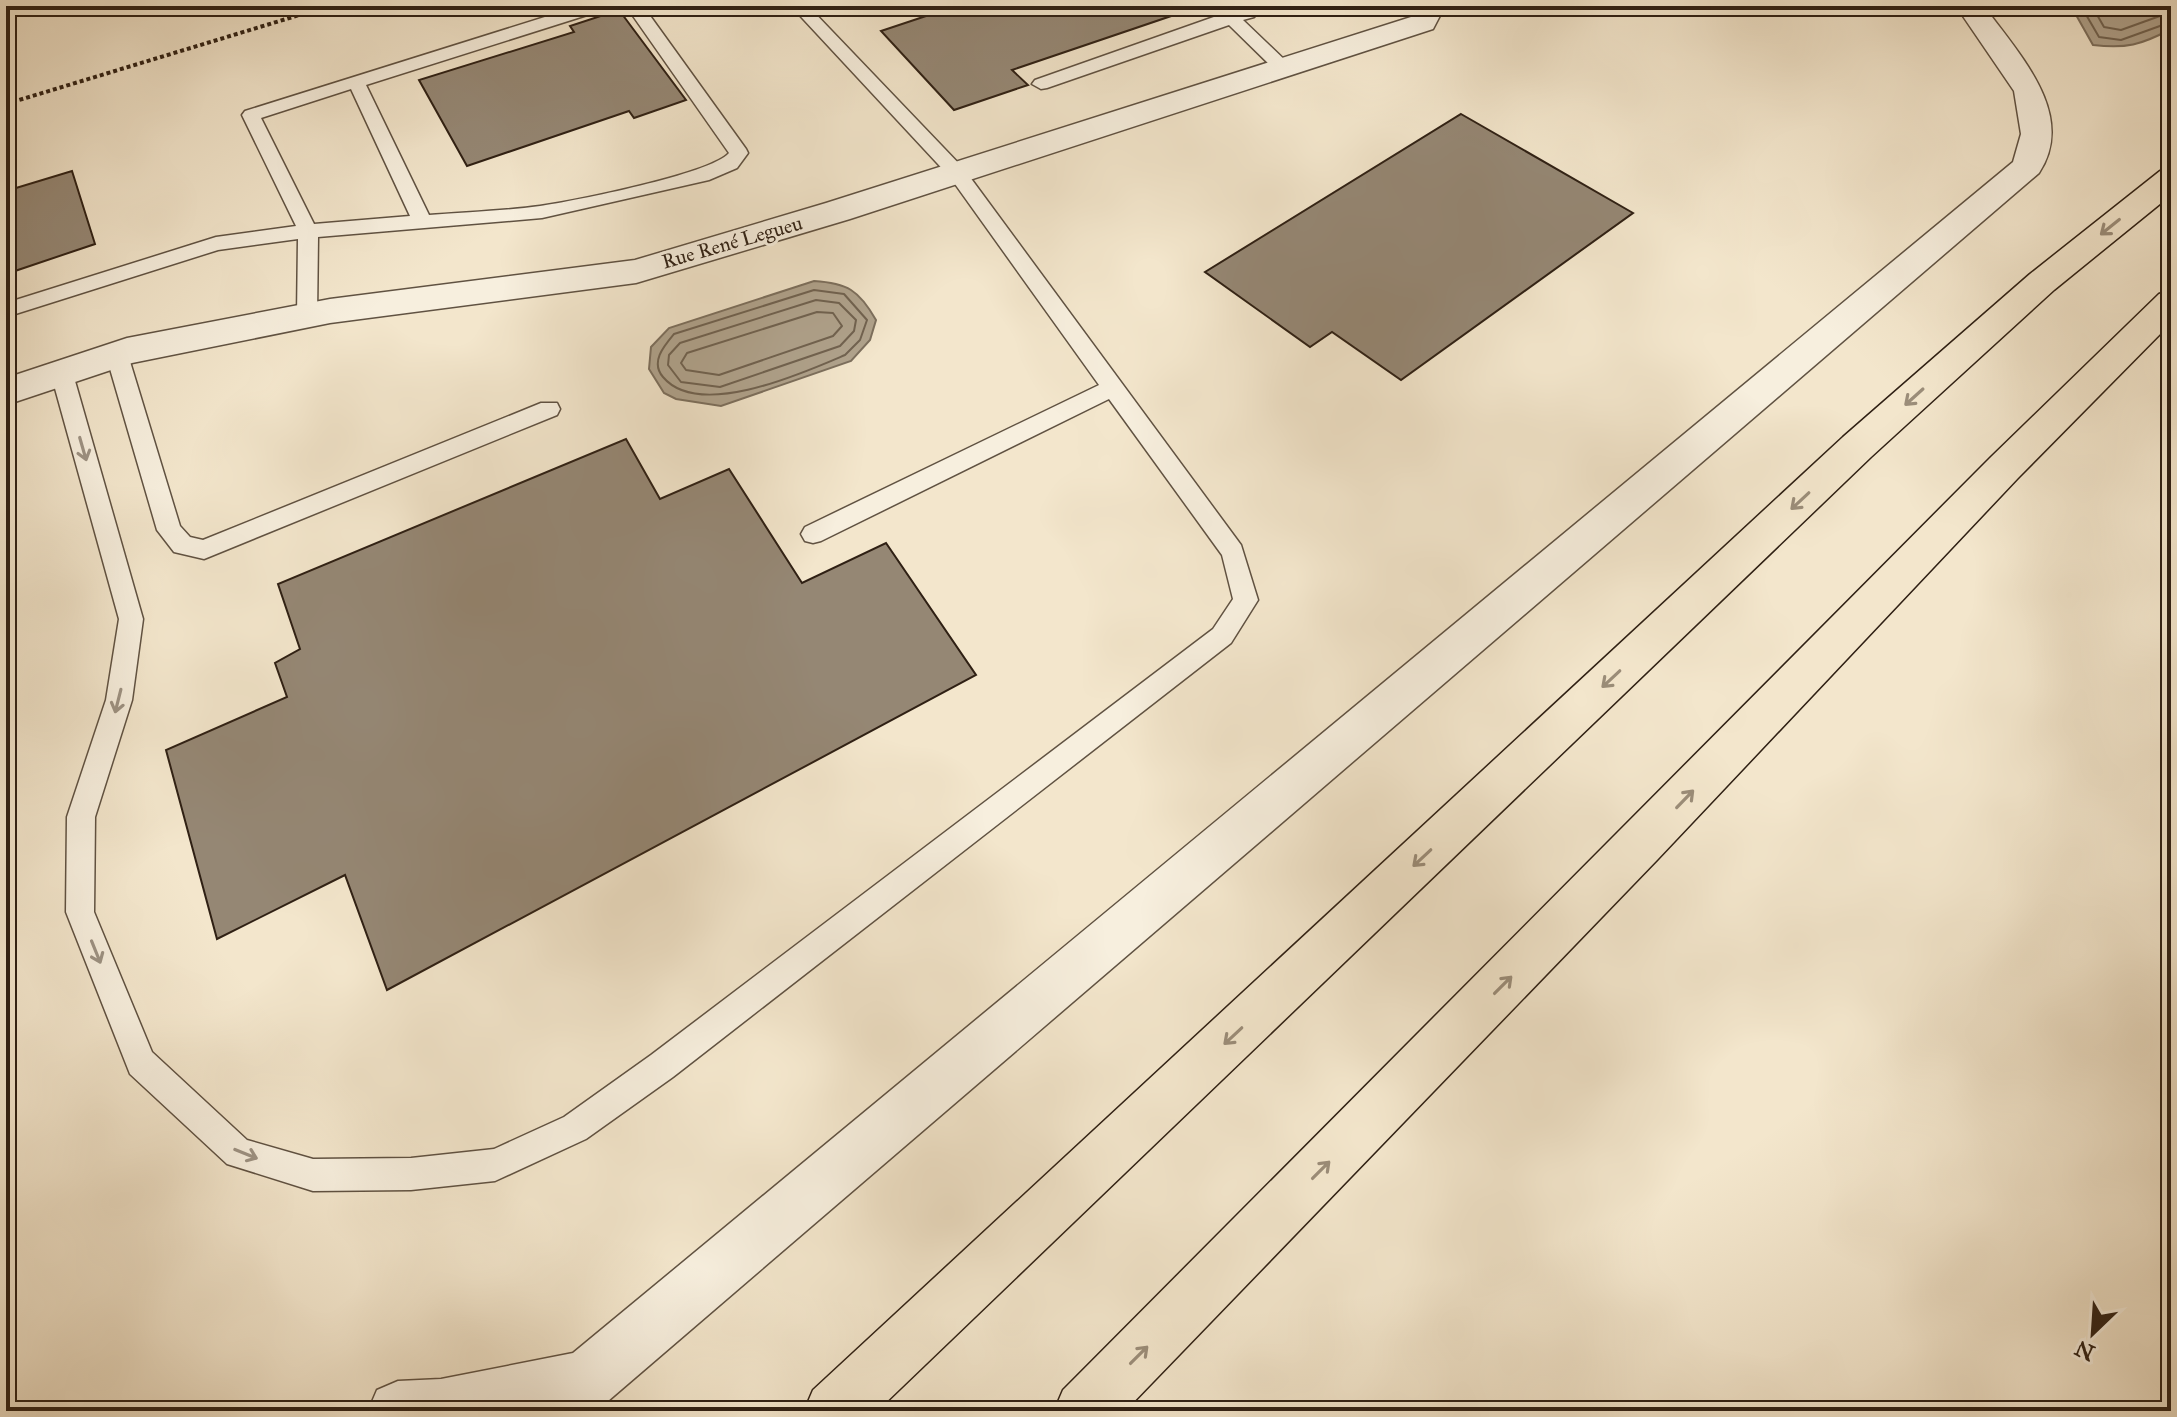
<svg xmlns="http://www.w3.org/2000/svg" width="2177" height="1417" viewBox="0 0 2177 1417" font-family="'IM FELL Great Primer',serif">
	<rect width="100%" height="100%" fill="#f3e6cc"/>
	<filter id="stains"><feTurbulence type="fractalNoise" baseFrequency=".0025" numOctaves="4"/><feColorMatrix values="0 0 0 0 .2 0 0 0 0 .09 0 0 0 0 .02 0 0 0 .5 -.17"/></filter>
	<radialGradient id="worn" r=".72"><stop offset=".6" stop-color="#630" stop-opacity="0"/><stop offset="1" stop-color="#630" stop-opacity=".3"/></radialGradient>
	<path fill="#b0a38d" stroke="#7c6f5d" stroke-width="2" d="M2071,6H2171V29C2141,45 2126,49 2093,45Z
		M814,281C847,283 859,290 876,320L870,340L851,361L721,406L676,399L664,393L649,369L651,347L669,328Z"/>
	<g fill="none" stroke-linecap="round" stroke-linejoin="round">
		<path stroke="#706250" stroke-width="2" d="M2081,6L2099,37L2121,40L2171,22
			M2092,6L2104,27L2121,30L2171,12
			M814,290L844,294L867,320L860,340L845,355C803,373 699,420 663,377C650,362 664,346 674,334Z
			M816,300L839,303L856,320L854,331L840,346L720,387L681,382L668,365L669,355L680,343Z
			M817,312L833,313L842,326L833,336L719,375L686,370L681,363L687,353Z"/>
	</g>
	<path fill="#958774" stroke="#2f2014" stroke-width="2" d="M956,6H1178L1180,13L1012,70L1028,85L954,110L881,31Z
		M619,10L686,100L634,118L629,111L467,166L419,80L574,32L570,26Z
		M1461,114L1633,213L1401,380L1332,332L1310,347L1205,272Z
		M72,171L95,244L6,274V191Z
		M626,439L660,499L729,469L802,583L886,543L976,675L387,990L345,875L217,939L166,750L287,697L275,663L300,649L278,584Z"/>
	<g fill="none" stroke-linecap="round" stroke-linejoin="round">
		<defs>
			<path id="lane" d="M580,6H605L603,10L366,85L429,215C466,212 504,211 540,206C574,201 711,174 729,153L626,6H643L746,149L748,153L737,168L709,180L542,218L318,237L317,316L314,321H300L297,316L298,239L218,250L6,317V303L216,237L296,226L242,115L245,111ZM351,89L410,216L314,224L261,118Z
				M791,6H808L964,169L1241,545L1258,600L1231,643L673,1077L586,1139L495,1181L411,1190L313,1191L227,1164L130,1074L66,912L67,817L106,700L119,619L51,374L54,369H70L73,374L143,619L132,700L95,817L94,912L152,1052L247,1140L313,1159L411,1158L494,1149L564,1117L651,1055L1213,629L1233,599L1222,555L1109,399L821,541L813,543L805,541L801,534L805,527L1099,385L950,177Z
				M1245,6H1262L1254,17L1243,20L1289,64L1292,68L1289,72H1277L1229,25L1047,88L1041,89L1032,84L1035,80Z
				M117,347L125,350L128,355L180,526L190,537L203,540L541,403H557L560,409L557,415L204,559L174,552L157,530L106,355L109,350Z"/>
			<path id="street" d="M1417,6H1445L1433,29L850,219L636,283L330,323L132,363L6,405V378L127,338L330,299L635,260L826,203L1411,17Z
				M1956,6H1984C2017,52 2078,114 2039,173L608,1401L579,1411H368L377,1390L398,1381L441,1379L573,1353L2013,162L2021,134L2014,91Z"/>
			<path id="highway" d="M2171,168V195L2054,290L1871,457L877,1411H804L813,1390L1843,437L2030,274L2160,171Z
				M2171,290V323L2018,478L1657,860L1125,1411H1054L1063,1390L1990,458L2159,294Z"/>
		</defs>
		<use href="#lane" stroke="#605242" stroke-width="3"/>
		<use href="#street" stroke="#605242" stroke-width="3"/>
		<use href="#highway" stroke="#2f2014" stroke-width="3"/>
		<path stroke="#2f2014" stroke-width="4" stroke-dasharray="4 3" stroke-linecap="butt" d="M6,104L329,6"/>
		<use href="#lane" fill="#f7efde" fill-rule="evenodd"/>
		<use href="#street" fill="#f7efde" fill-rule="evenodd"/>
		<use href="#highway" fill="#f3e6cc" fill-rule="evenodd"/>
	</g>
	<defs><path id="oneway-shaft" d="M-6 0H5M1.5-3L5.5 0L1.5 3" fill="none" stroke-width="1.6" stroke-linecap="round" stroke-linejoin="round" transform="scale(2)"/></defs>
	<g stroke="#9b8d79">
		<use href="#oneway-shaft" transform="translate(2110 227) rotate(141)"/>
		<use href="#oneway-shaft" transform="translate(1914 397) rotate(138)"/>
		<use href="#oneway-shaft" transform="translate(1800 501) rotate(137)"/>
		<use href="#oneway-shaft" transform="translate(1611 679) rotate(137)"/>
		<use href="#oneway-shaft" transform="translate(1685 799) rotate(-46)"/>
		<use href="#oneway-shaft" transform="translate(1422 858) rotate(137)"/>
		<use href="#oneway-shaft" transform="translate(1503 985) rotate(-45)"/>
		<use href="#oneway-shaft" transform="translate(1233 1036) rotate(137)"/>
		<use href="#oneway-shaft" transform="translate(1321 1170) rotate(-45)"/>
		<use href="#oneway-shaft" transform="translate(1139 1355) rotate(-45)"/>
	</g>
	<g stroke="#9d9283">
		<use href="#oneway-shaft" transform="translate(83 449) rotate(74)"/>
		<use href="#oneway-shaft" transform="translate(118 701) rotate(104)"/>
		<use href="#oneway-shaft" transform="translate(96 952) rotate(68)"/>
		<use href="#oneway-shaft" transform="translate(246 1154) rotate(22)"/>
	</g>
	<g text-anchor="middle" stroke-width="6" stroke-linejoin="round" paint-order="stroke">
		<g font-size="20" fill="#2f2014" stroke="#f7efde">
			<text transform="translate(732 242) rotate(-16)" y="7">Rue René Legueu</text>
		</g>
	</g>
	<rect width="2177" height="1417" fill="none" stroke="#f3e6cc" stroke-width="32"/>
	<rect x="8" y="8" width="2161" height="1401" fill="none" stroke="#2f2014" stroke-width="4"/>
	<rect x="16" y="16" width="2145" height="1385" fill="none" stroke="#2f2014" stroke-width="2"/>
	<g transform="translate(2093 1333) rotate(205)" stroke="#f7efde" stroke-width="6" paint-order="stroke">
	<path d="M0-6L14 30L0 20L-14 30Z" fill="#2f2014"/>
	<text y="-12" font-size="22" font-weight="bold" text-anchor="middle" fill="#2f2014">N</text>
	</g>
	<rect width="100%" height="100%" filter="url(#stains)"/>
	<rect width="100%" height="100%" fill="url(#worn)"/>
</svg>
